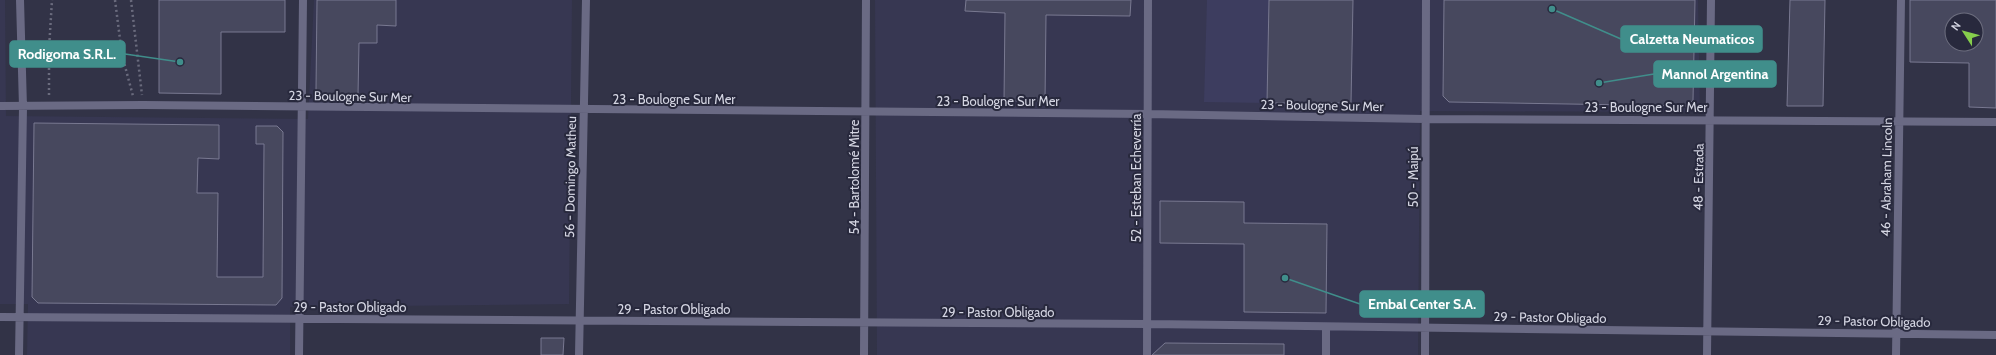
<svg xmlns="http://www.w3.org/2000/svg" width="1996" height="355" viewBox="0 0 1996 355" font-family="Cabin,sans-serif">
	<rect width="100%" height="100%" fill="#323347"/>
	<path fill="#373752" d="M0,0H5L6,116L308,119L314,0H572L569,304L290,307V355H27L28,304H0Z
		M875,0H1698L1700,112L1420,111L1418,355H877Z"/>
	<path fill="#3d3d5f" d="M1207,0H1269L1267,103L1204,102Z"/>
	<path fill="#47485e" stroke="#797991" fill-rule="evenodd" d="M159,0H285V32H221V94L159,93Z
		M317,0H396V26L377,25V43H359L358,95H320L316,90Z
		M966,0H1131L1130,16L1046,15L1045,101H1004L1005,13L965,11Z
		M1269,0H1353L1351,103H1267Z
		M1444,0H1695L1693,100L1687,106L1449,102L1443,96Z
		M1790,0H1825L1823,106H1787Z
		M1910,0H1996V108L1969,107V63L1910,62ZM1952,20H1976V44H1952Z
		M34,123L219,125V159L198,158L197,193H218L217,277H263L264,144H256V126H277L283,132L282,298L276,305L38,303L32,297Z
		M1160,201L1244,202V223L1327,224L1326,313L1244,312V244L1160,243Z
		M541,338H564L563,355H541Z
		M1165,343L1284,344V355H1152Z"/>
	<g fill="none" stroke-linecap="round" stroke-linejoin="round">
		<path stroke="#6a6b7d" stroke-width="2.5" stroke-dasharray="2 3" stroke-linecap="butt" d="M115,0L122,55L133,96
			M131,0L142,95
			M49,95V49L52,0"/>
		<path stroke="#6a6a84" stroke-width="8" d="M0,106L143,105L1148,114L1425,119L1996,122
			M0,317L1148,324L1996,335
			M19,355L23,107L20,0
			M299,355L303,0
			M579,355L586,0
			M864,355L866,0
			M1147,355L1148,0
			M1326,355V327
			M1425,355L1426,0
			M1707,355L1711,0
			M1896,355L1901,0"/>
	</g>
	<g text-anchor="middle" stroke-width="4" stroke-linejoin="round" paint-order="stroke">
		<g font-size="13" fill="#d4d5e2" stroke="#28293d">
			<text transform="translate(350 96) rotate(1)" y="5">23 - Boulogne Sur Mer</text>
			<text x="674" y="104">23 - Boulogne Sur Mer</text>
			<text x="998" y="106">23 - Boulogne Sur Mer</text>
			<text transform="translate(1322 105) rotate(1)" y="5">23 - Boulogne Sur Mer</text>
			<text x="1646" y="112">23 - Boulogne Sur Mer</text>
			<text transform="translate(570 177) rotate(-89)" y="5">56 - Domingo Matheu</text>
			<text transform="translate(854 177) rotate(-90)" y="5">54 - Bartolomé Mitre</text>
			<text transform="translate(1413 177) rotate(-90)" y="5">50 - Maipú</text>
			<text transform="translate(1698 177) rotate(-89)" y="5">48 - Estrada</text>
			<text transform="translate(1886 177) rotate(-89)" y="5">46 - Abraham Lincoln</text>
			<text transform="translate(1136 178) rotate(-90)" y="5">52 - Esteban Echeverría</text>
			<text x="350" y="312">29 - Pastor Obligado</text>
			<text x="674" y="314">29 - Pastor Obligado</text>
			<text x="998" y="317">29 - Pastor Obligado</text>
			<text transform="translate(1550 317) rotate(1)" y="5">29 - Pastor Obligado</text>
			<text transform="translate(1874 321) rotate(1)" y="5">29 - Pastor Obligado</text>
		</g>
	</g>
	<path fill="none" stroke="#408e8b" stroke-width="1.5" d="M1552 9L1621 39M180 62L125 54M1599 83L1654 74M1285 278L1360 304"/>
	<g fill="#408e8b" stroke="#28293d" stroke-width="1.5">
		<circle cx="1552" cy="9" r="4"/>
		<circle cx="180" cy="62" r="4"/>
		<circle cx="1599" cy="83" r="4"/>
		<circle cx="1285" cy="278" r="4"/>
	</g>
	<g fill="#408e8b" stroke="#408e8b" stroke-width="1.5">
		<rect x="1621" y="26" width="141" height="26" rx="4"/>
		<rect x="10" y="41" width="115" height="26" rx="4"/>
		<rect x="1654" y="61" width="122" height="26" rx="4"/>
		<rect x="1360" y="291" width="124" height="26" rx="4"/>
	</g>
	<g font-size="14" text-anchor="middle" font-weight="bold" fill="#fff">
		<text x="1692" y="44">Calzetta Neumaticos</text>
		<text x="67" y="59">Rodigoma S.R.L.</text>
		<text x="1715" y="79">Mannol Argentina</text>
		<text x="1422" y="309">Embal Center S.A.</text>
	</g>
	<g transform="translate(1964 32) rotate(306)"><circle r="19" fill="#28293d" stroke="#6d6e7f"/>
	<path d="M0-3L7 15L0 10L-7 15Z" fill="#86cf4c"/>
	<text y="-6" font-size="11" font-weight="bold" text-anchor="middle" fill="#d4d5e2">N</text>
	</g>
</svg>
